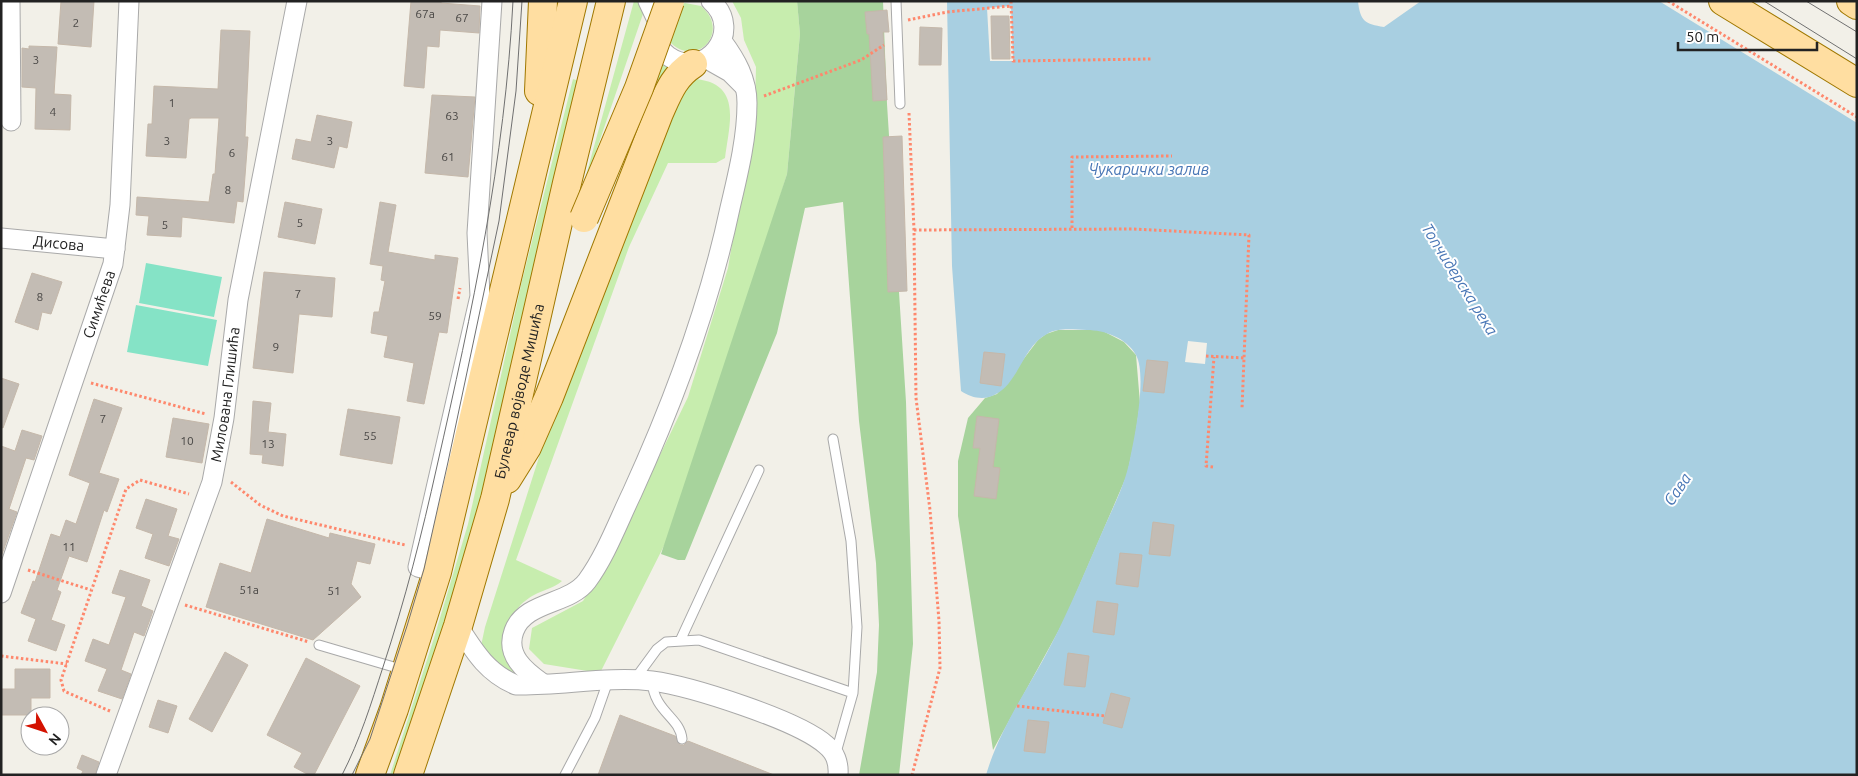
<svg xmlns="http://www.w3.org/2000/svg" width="1858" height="776" viewBox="0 0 1858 776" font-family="Ubuntu,sans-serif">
	<rect width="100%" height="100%" fill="#f2f0e8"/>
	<path fill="#c7edae" d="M634,1H640L644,11L579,201Z
		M732,1H797L800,34L787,174L685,504L600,673L544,664L529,649L532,628L583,601L615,548L688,397L728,268L755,107L756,67L744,40L741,18Z
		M685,3L701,6C732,32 695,70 669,41L677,6Z
		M662,59L675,67L591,252Z
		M573,79L579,81L485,492L398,775H390L434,638L468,524L522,281Z
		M696,79C743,84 729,125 725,158L716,163H668L629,247L516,560L562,581C554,588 543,590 534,595C498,615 514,643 521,675C503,670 494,659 481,646L485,627L554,410L684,87Z"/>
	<path fill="#a7d39c" d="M797,1H883L887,104L906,402L913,644L899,775H859L877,672L879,625L876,563L859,421L843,202L805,208L777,333L685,560H678L661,554L787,174L800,34Z
		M1058,330H1101L1124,342L1136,355L1140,403L1135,438L1127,475L1065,619L993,750L958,516V461L968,418L985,398L997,394L1038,340L1046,334Z"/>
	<path fill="#85e3c6" d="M146,263L222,277L214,317L139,303Z
		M136,305L217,320L208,366L127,352Z"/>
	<path fill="#a8cfe1" d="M947,1H1358C1360,21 1365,24 1384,27L1421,1H1857V775H986C998,734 1022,697 1043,660C1065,620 1082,578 1100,537C1111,511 1125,486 1130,459C1135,436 1147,375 1136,355C1127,338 1104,330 1087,330C1074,330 1059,327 1047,334C1023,346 1019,382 996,394C985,401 971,398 961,391L952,266Z"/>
	<path fill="#f2f0e8" d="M1659,1H1857V123L1836,110Z
		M1011,6L1013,61H990L987,8Z
		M1188,341L1207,343L1205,364L1185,362Z"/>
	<path fill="#c3bcb4" stroke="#c5b8aa" d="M61,1H94L91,47L58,44Z
		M411,1H441V3L480,6L479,33L440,30L439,47L427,46L424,88L404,86Z
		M887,10L889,32H883L887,100L873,101L869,34H867L865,12Z
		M991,16H1009L1010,59H992Z
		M920,27L942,28L941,65H919Z
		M221,30L250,31L245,137H248L243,202L237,201L234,223L182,217L181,237L147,235L149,216L136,215L137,197L209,202L213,174H215L219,118H191L189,119L186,158L146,156L148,124H152L154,86L218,89Z
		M29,46L57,47L54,94L71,95L70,130L35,129L36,88L22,87V48L29,49Z
		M432,95L475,97L468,177L425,173Z
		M317,115L352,122L347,148L339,146L334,168L292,159L296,139L311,142Z
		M902,136L907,291L888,292L883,137Z
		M285,202L322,209L315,244L278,237Z
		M380,202L396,205L388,252L435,260V255L458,258L447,333L439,332L424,404L407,401L414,363L384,357L388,336L371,333L374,312H379L385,281L381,280L383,266L370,264Z
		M264,272L335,278L332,317L299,314L293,373L253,368Z
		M32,273L62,282L51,314L42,312L38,330L15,322Z
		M984,352L1005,354L1001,386L980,383Z
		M1147,360L1168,362L1164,393L1143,391Z
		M1,378L19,384L3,428L1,427Z
		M94,399L122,408L99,473L119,479L107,512L104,510L87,562L69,556L57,590L61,592L51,620L65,625L56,651L28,641L36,619L21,613L33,581L35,582L51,534L60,537L66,520L76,524L90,483L69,475Z
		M253,401L271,403L268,432L286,434L283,466L262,463L263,455L250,454Z
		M348,409L400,417L392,464L340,455Z
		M977,416L999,419L993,467L1000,468L996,499L974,496L980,448H973Z
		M173,418L209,424L202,463L166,457Z
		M22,430L42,436L34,460L26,458L9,509L17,512L1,557V446L15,451Z
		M146,499L177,509L168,536L179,539L169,566L145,558L153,534L136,528Z
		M267,519L329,538L330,533L375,544L370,564L357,561L351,584L361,597L313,640L206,607L220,563L251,573Z
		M1153,522L1174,525L1170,556L1149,554Z
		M1120,553L1142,555L1138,587L1116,584Z
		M120,570L150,580L141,606L153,611L144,636L134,632L121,670L131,674L122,699L98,691L107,669L85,661L93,639L109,645L126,597L112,593Z
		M1097,601L1118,604L1114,635L1093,632Z
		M225,652L248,665L212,732L189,719Z
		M1068,653L1089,656L1085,687L1064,685Z
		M306,658L360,686L314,775H309L294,767L302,753L267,735Z
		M15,669H50V698H31V715H1V689H15Z
		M1111,693L1130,698L1122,728L1103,723Z
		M158,700L177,706L168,733L149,727Z
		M620,715L675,736L680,745H684L688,741L774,775H598Z
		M1028,720L1049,722L1045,753L1024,751Z
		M82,755L99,762L95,775H81L83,771L77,768Z"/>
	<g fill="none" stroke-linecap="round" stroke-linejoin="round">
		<defs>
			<path id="lane" d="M896,1L900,104
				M833,439L851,541L857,627L853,693L835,756
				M680,641L759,470
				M319,645L404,670
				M635,679L657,649L666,642L699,640L853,693
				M652,681C654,712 680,717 682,739
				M565,775L595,718L608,681"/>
			<g id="street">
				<path d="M10,1L11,121"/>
				<path d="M648,1L656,18"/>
				<path d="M655,33C656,42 661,51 668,56C705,82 745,31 711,1"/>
				<path d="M707,59L730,72L745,87"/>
				<path id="s1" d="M1,238L115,249"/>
				<path d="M437,572L418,567L480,296L477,233L492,1"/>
				<path id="s2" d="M1,593L113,264L120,205L129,1"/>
				<path d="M458,626C474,651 487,673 516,685C561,686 607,676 652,681C690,686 798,720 826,745C835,752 839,763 838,775"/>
				<path d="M542,683C525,671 505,655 514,631C525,601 569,605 587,581C606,555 618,522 632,493C674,401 709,307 730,208C738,174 747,138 747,103C747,79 736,60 722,41"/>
				<path id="s3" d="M106,775L212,482L224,418L238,300L297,1"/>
			</g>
			<g id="primary">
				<path d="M1723,1L1857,83"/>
				<path d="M1851,1L1857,5"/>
				<path d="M539,91L543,1"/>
				<path d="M507,479L527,447L549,397L659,113C668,93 674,76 693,64"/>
				<path d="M370,775L394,709L437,572L573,1"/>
				<path id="s4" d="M408,775L458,626L495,499L567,183L611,1"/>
			</g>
		</defs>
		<use href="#lane" stroke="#a9a9a9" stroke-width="11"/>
		<use href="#street" stroke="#a9a9a9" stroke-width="21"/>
		<use href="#primary" stroke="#a07800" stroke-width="30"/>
		<path stroke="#fe886d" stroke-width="3" stroke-dasharray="2.5 2.5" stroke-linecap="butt" d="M1011,1L1013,61L1151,59
			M1668,1L1857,117
			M908,20L947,12L1011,6
			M764,96L861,60L884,45
			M909,113L914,230L916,398L930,510L939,621L940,668L912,775
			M1072,228V157L1172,156
			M914,230L1133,229L1249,235L1242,408
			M458,299L460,288
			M1206,356L1244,358
			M91,383L206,414
			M1213,467L1206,466L1214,357
			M231,482L260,505L283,516L405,545
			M28,570L91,590
			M185,605L309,642
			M1,656L67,664
			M1017,706L1105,716
			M110,711L64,691L61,680L126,489L140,480L189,494"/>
		<use href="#lane" stroke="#fff" stroke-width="9"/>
		<use href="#street" stroke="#fff" stroke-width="19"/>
		<use href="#primary" stroke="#ffdea1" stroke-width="28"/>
		<path stroke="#707070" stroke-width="1" d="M1764,1L1857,59
			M1806,1L1857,32
			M342,775C360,740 371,704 383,667C405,600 422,534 437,466C472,312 505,159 513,1
			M352,775L370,739L407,626L424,569L448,462L499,221L516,91L522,1"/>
		<defs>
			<path id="primary-bridge" d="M584,218L639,88L670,1"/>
		</defs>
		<use href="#primary-bridge" stroke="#a07800" stroke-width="30" stroke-linecap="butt"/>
		<use href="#primary-bridge" stroke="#ffdea1" stroke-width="28"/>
	</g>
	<g text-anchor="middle" stroke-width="4" stroke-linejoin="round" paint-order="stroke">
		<g font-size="12" fill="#4a4846">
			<text x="425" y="18">67a</text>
			<text x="462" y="22">67</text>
			<text x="76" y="27">2</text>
			<text x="36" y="64">3</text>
			<text x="172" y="107">1</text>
			<text x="53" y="116">4</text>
			<text x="452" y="120">63</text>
			<text x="167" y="145">3</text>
			<text x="330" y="145">3</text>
			<text x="232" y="157">6</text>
			<text x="448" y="161">61</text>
			<text x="228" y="194">8</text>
			<text x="300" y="227">5</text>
			<text x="165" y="229">5</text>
			<text x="298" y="298">7</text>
			<text x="40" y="301">8</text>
			<text x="435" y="320">59</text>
			<text x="276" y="351">9</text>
			<text x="103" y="423">7</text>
			<text x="370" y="440">55</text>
			<text x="187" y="445">10</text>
			<text x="268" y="448">13</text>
			<text x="69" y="551">11</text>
			<text x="249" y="594">51a</text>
			<text x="334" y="595">51</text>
		</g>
		<g font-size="15" fill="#222" stroke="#fff">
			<text dy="5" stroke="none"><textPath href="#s1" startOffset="58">Дисова</textPath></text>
			<text dy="5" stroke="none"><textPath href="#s2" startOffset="305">Симићева</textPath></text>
			<text dy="5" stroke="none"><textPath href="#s4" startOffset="400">Булевар војводе Мишића</textPath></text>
			<text dy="5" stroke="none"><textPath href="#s3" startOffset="400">Милована Глишића</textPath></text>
		</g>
		<g font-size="16" font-style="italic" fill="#4977b6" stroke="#fff">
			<text x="1149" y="175">Чукарички залив</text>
			<text transform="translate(1460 279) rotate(58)" y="6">Топчидерска река</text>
			<text transform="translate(1677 489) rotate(-56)" y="6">Сава</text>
		</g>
	</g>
	<rect width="1858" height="776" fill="none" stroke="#222222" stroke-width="5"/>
	<g transform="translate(45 731) rotate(130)"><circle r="24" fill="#ffffff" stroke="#a7a7a7"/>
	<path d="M0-4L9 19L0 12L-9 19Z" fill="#d41200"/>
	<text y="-8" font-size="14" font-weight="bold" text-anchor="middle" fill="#222222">N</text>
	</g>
	<path d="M1678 42v8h139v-8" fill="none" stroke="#222222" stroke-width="2.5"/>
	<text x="1686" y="42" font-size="15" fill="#222222" stroke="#ffffff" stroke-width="4" paint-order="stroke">50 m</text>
</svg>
